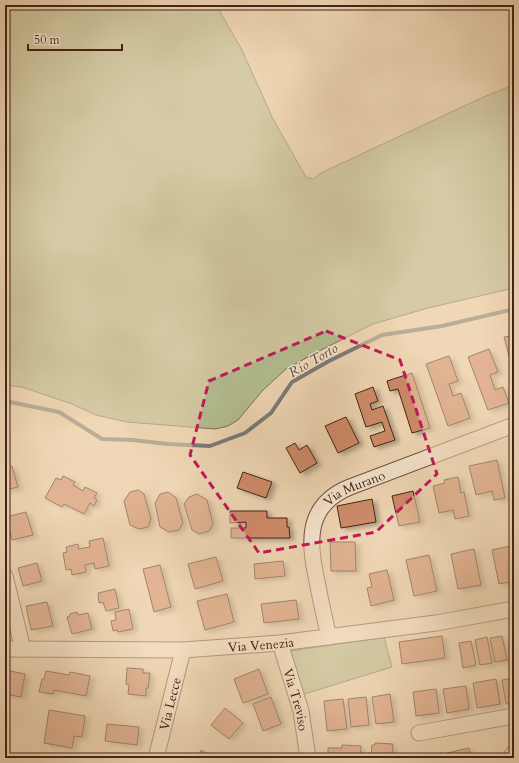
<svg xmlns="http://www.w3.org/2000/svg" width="519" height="763" viewBox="0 0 519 763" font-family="Cardo,serif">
	<defs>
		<filter id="shadow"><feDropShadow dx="4.5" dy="2.5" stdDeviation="2" flood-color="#0004"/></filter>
	</defs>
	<rect width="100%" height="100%" fill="#f0d7b5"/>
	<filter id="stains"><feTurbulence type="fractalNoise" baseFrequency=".005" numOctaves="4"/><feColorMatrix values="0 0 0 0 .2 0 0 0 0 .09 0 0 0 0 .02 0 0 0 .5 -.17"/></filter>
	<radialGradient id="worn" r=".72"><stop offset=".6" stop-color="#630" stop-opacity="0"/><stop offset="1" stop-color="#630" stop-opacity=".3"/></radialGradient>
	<path fill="#b4bf92" stroke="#7c7154" d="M5,5H216L242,50L273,119L306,177L313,179L321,173L479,99L513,85L514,288L428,308L373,324L317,352L286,369L263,390L238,420L228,426L215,429L127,422L96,415L72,404L22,387L5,385Z
		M384,637L392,667L301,695L289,656L291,651Z"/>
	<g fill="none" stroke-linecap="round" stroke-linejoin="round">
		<path stroke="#7a7c77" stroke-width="4" d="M5,401L59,412L102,439L133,440L168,444L210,446L245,433L271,413L292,382L329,361L382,335L442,326L514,309"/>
	</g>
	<path fill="#d08b6b" stroke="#432316" filter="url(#shadow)" d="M512,336L513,339L514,338V366L512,367L504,337Z
		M489,349L498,372L490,375L495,390L503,387L509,403L488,410L468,357Z
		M449,356L458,381L449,384L453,396L461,393L470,418L448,426L426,364Z
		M412,373L430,428L412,433L398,389L390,391L387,381Z
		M373,387L378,401L370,404L372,410L383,406L395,440L374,447L370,436L385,431L382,422L366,427L355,394Z
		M346,417L359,443L338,453L325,426Z
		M295,443L299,450L307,445L317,463L300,473L286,448Z
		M497,460L505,498L494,500L492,491L476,495L469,466Z
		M12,466L18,487L5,490V467Z
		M243,472L272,482L266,498L237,488Z
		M63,476L75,482L73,485L83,491L85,487L97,493L94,498L97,500L94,506L90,503L84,514L64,504L62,507L45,498L56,478L61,480Z
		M458,477L461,493L464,492L469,516L455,519L453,510L439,513L433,486L445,483L444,480Z
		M138,490L144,494L151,519L148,527L139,529L130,525L124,501L130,492Z
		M413,491L420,522L399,526L392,496Z
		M168,492L176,498L183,523L179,530L169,532L160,527L155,503L160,494Z
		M197,494L207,500L213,524L209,531L199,534L192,530L184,504L189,497Z
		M372,499L376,522L341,528L337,506Z
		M230,511H267V518H287V527H289L290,538H231V528H246V522L230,523Z
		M26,512L33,535L12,540L6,517Z
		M103,538L109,566L95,569L94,563L85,565L86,572L72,575L71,569L66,570L63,553L67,552L66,547L78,544L79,549L90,547L89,541Z
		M330,542H355L356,571H331Z
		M514,545V581L499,584L492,550Z
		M474,549L481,585L458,589L451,554Z
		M429,555L437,591L414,596L406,560Z
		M216,557L223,581L195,589L188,564Z
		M283,561L285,576L255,579L254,564Z
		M37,563L42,581L23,586L18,568Z
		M160,565L171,607L154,612L143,569Z
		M387,570L394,600L371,606L367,588L372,587L369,574Z
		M115,589L119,608L106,611L103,602L99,603L98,597L99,596L98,593Z
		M227,594L234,622L205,630L197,601Z
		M296,600L299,619L264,623L261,604Z
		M47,602L53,626L31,630L26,606Z
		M129,609L133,629L118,632L117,630L113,631L111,621L116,620L115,612Z
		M77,612L78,615L88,613L92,629L72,634L67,617L70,616V614Z
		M442,636L445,658L402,664L399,642Z
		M502,636L507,660L495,662L490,638Z
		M487,637L492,663L480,665L475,640Z
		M471,641L476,665L463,668L459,643Z
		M127,668L143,669V673H150L148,688H146V696L128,694L129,685L126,684Z
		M259,669L268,694L243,703L234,679Z
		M5,670L25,674L21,697L5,694Z
		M46,671L69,675L70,672L90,676L86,696L54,690L53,694L39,692L42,679H44Z
		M514,678V703L506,704L502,680Z
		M496,679L500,704L477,708L473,683Z
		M466,686L469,709L447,713L443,689Z
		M436,689L439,713L416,716L413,692Z
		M390,694L394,722L376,724L372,697Z
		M271,697L281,724L263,731L253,704Z
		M366,697L369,725L351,727L348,699Z
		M343,699L347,729L327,731L324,701Z
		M225,708L243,723L229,739L211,725Z
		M49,710L85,716L82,737L74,736L72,748L44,743Z
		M107,724L139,727L137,745L105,741Z
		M375,743L393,744L392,758H374V757H371L372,745H375Z
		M342,745L361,746L360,758H328V748H342Z
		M469,748L471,758H447V753Z
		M201,750L213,757L212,758H197Z
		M442,753V758H418V756Z"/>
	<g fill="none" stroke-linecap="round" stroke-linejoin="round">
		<defs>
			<g id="street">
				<path d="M5,576L23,649"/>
				<path id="s1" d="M329,637C325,620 321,603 318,586C309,545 303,506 350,487L514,425"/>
				<path id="s2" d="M280,643L301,711L308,758"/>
				<path id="s3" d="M5,649L183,650L280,643L436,623L514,609"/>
				<path d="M419,733L514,716"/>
				<path id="s4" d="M156,758L183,650"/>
				<path d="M510,758L514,753"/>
			</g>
		</defs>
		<use href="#street" stroke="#6e503e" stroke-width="17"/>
		<use href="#street" stroke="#f5e5cf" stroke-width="15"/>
	</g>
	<path d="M0 0H519V763H0ZM326,331L400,360L437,474L376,532L259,553L190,455L209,381Z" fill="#f0d7b5" fill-opacity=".55" fill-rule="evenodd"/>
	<path fill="none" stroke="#c2185b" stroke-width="3" stroke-dasharray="8 5" stroke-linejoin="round" d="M326,331L400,360L437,474L376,532L259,553L190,455L209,381Z"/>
	<g text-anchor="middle" stroke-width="3" stroke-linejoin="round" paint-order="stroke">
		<g font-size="13" fill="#432316" stroke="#f5e5cf">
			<text dy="5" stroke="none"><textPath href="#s1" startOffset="172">Via Murano</textPath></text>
			<text dy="5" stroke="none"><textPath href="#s3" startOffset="256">Via Venezia</textPath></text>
			<text dy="5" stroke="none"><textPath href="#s2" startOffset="59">Via Treviso</textPath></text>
			<text dy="5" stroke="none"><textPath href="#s4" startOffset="56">Via Lecce</textPath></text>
		</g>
		<g font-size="14" font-style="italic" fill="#5a483e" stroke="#f5e5cf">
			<text transform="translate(313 360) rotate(-30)" y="5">Rio Torto</text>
		</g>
	</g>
	<rect width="519" height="763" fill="none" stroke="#f0d7b5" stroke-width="20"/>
	<rect x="6" y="6" width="507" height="751" fill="none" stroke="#432316" stroke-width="2"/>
	<rect x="10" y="10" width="499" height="743" fill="none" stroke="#432316"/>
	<path d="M28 44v6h94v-6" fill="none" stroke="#432316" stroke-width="2"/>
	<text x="34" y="44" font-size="12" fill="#432316" stroke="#f5e5cf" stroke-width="3" paint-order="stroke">50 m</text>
	<rect width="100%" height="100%" filter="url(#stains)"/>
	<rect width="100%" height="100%" fill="url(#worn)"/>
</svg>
